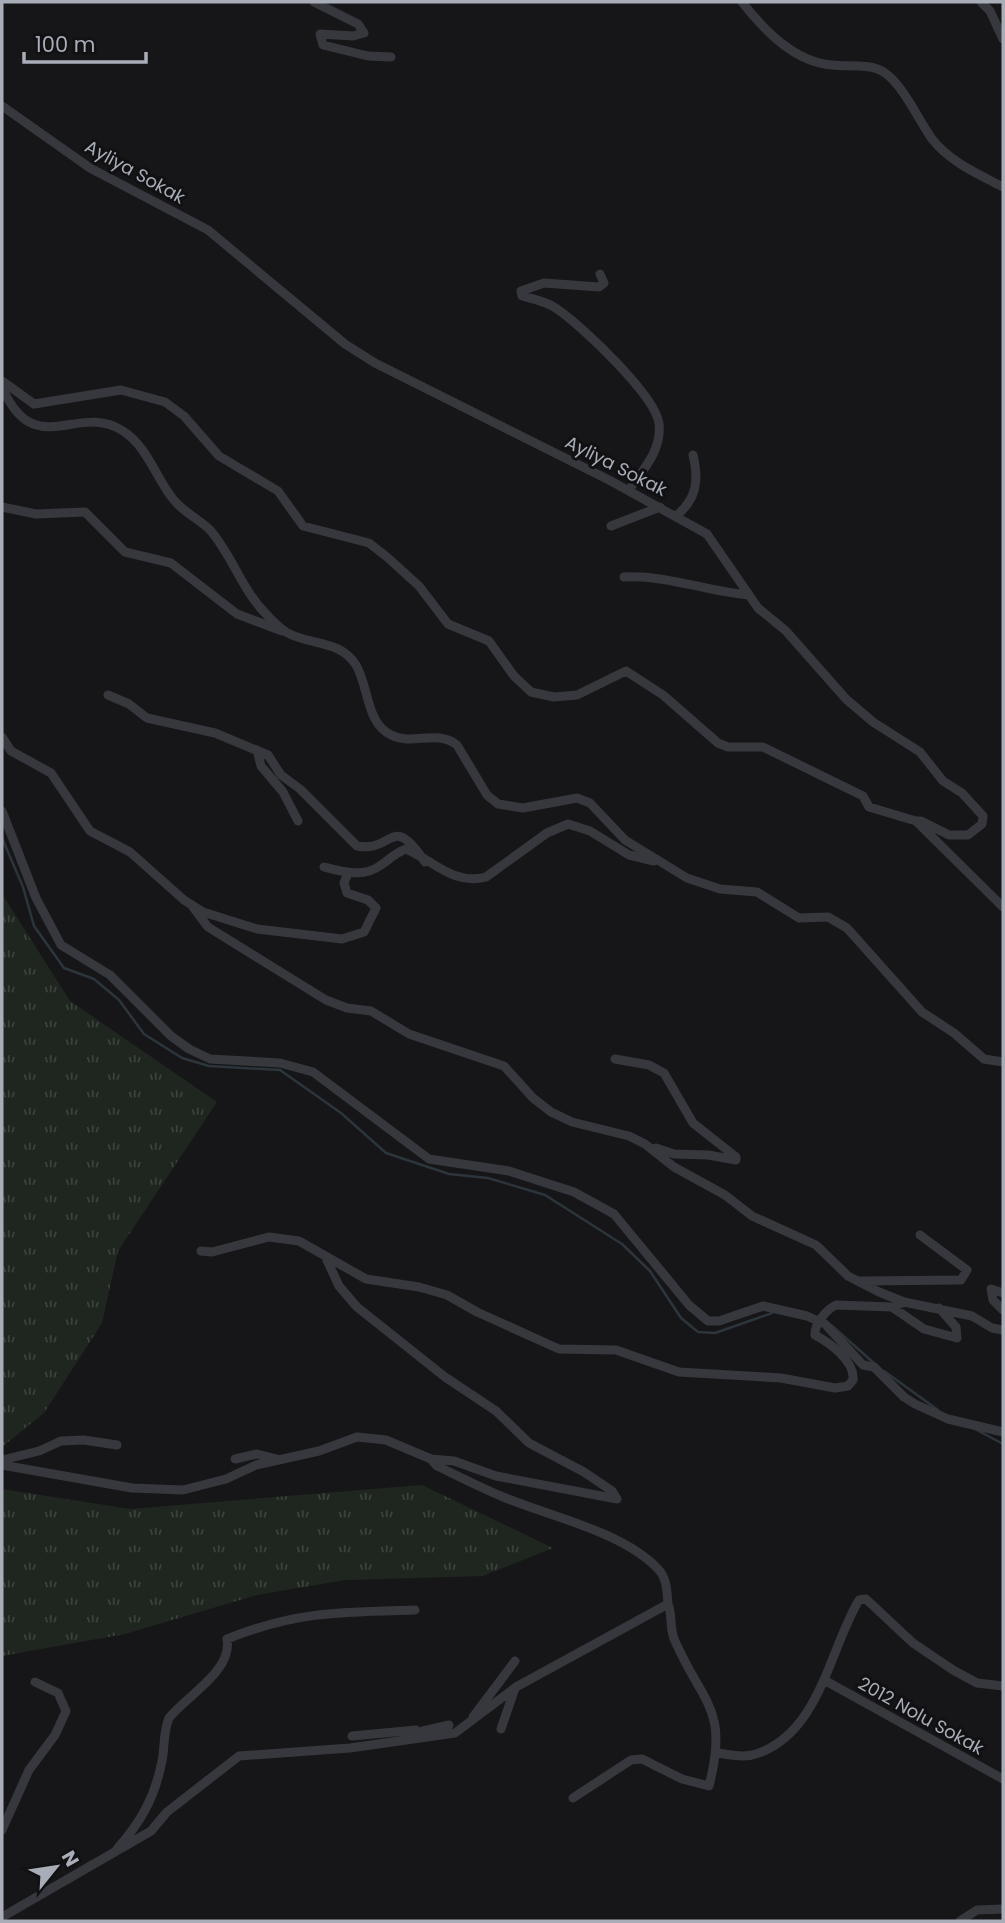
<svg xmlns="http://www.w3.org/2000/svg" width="1005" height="1923" viewBox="0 0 1005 1923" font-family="Poppins,sans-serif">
	<defs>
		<pattern id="grass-tufts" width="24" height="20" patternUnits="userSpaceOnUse" patternTransform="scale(1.75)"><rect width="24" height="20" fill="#1e261f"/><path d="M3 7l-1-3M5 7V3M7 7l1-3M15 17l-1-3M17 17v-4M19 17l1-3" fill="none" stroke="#3c433d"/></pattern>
	</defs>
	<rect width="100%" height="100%" fill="#161618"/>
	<path fill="url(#grass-tufts)" d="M2,894L70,1001L217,1102L118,1251L102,1323L44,1413L2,1447Z
		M422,1485L553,1548L483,1576L345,1580L257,1595L125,1634L2,1656V1489L130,1509Z"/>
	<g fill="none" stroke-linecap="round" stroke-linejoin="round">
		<path stroke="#2c353c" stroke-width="2.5" d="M2,838L23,887L34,926L64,968L94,979L119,1000L144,1034L182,1058L209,1066L280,1070L341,1113L386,1153L449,1174L488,1178L545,1195L622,1244L650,1271L681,1318L698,1332L715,1333L772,1313
			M831,1325L875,1364
			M884,1371L938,1410
			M975,1429L1003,1444"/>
		<path stroke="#37383d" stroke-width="9" d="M314,2L358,24L364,33L353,36L320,34L323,45L368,56L391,57
			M742,2C764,30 794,62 832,65C848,67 872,63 885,73C903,85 919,121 932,139C950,162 978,174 1003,187
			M981,2L990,11L1003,39
			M2,106L90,168L208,230L345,344L375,363L609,480L707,534L758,608L786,631L846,699L873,722L920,752L943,781L962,793L983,816L982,824L968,835H949L921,821H916L1003,907
			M600,274L604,283L599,287L544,283L521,291L522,296C534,299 547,302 557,309C581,325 657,397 659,424C662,450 643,470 629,490
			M2,381L34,404L121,390L165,402L184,416L219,456L278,491L303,526L369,543L387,557L419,586L448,624L489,641L514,676L531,692L554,697L577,695L626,671L663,695L718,743L728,747H763L863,796L869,807L916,821
			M2,387C35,463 78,401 123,431C147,446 156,478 173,499C183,512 199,519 210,530C232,555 242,590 266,614C272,620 279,628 286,632C309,646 340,639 356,665C369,687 366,723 391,735C413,746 436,729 457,745L487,795L498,804L523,808L577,798L590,803L625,840L687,878L720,889L757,892L799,918L828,917L847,928L922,1012L954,1033L984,1059L1003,1062
			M2,507L36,514L85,512L125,552L171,563L237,614L282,631
			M676,516C697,499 699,480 693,455
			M611,526L660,507
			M624,577C668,575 705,591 748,595
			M108,695L129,704L147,718L215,733L268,755L281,775L300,789L357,846C394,853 391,811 425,862
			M2,737L11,751L51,773L90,831L130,852L184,900L203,912L257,929L342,939L364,932L376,908L368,900L347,893L344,883L348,873
			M257,750L261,766L283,792L298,821
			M2,811L36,898L61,945L110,975L171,1036L189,1049L210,1059L280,1063L313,1072L429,1159L509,1171L574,1192L614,1214L689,1305L708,1321H719L763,1306L807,1316L825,1324L863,1365L874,1367L904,1397L915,1404L948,1419L1003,1432
			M324,867C343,872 364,878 381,865C390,859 395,853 406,849C433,860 453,886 486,877L547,833L568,824L590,831L629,855L654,861
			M193,907L208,927L326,1000L347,1008L371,1011L409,1034L504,1066L533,1098L551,1112L572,1122L629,1136L645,1144L674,1167L725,1195L752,1216L816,1245L848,1276L879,1292L904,1302L972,1316L992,1328L1003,1330
			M615,1059L649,1065L664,1073L693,1123L736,1157V1160L708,1155L674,1154L656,1148
			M201,1251L212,1252L269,1237L299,1241L366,1279L419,1287L447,1295L477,1312L559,1349L616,1350L679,1372L781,1378L835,1388L848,1386L853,1380C855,1361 830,1343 815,1335C814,1324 827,1309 836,1305L892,1307L904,1302
			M860,1281L961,1280L967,1270L920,1235
			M1003,1293L991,1289L993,1300L1003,1310
			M892,1307L924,1329L957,1338L956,1327L939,1308
			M235,1459L257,1454L277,1459
			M431,1459L437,1466C458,1476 479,1487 501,1496C548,1516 622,1531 658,1569C667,1578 667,1592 668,1604
			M2,1460L39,1451L61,1441L84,1440L117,1445
			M2,1465L132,1488L183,1490L226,1479L256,1465L319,1451L357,1437L386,1440L431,1459L454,1461L496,1476L617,1499L612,1491L584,1472L529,1443L496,1411L445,1377L357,1307L339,1286L326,1258
			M824,1680L1003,1779
			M473,1717L515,1661
			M501,1729L515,1688
			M352,1736L416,1730L423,1737
			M423,1737V1731L449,1725
			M718,1753C730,1755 744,1758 756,1754C820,1733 829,1650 859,1600L866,1599L913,1643L953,1670L977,1683L1003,1686
			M2,1830L29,1770L55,1735L66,1711L58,1693L35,1682
			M117,1849C141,1822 155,1797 162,1761C165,1746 163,1732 169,1718C186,1696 233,1671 227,1639C296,1611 342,1612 415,1610
			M2,1917L151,1831L167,1812L239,1756L350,1748L455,1733L516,1687L668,1604C673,1616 669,1630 675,1641C703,1705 729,1708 709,1786L682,1779L642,1759L631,1760L573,1798
			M960,1921L977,1910L1003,1909"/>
	</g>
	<g text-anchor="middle" stroke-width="6" stroke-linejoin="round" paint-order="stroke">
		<g font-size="18" fill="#a8adb8" stroke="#111113">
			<text transform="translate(135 172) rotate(29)" y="6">Ayliya Sokak</text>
			<text transform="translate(616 466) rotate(27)" y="6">Ayliya Sokak</text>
			<text transform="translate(921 1716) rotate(29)" y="6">2012 Nolu Sokak</text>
		</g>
	</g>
	<rect width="1005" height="1923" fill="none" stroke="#a8adb8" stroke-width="7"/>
	<g transform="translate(56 1867) rotate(60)" stroke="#111113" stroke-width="5" paint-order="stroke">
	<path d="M0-5L12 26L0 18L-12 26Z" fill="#a8adb8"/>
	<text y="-10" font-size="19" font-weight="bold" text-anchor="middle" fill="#a8adb8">N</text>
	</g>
	<path d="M24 52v10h122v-10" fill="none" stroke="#a8adb8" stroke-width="3.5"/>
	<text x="35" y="52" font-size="21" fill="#a8adb8" stroke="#111113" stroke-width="5" paint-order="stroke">100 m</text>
</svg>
